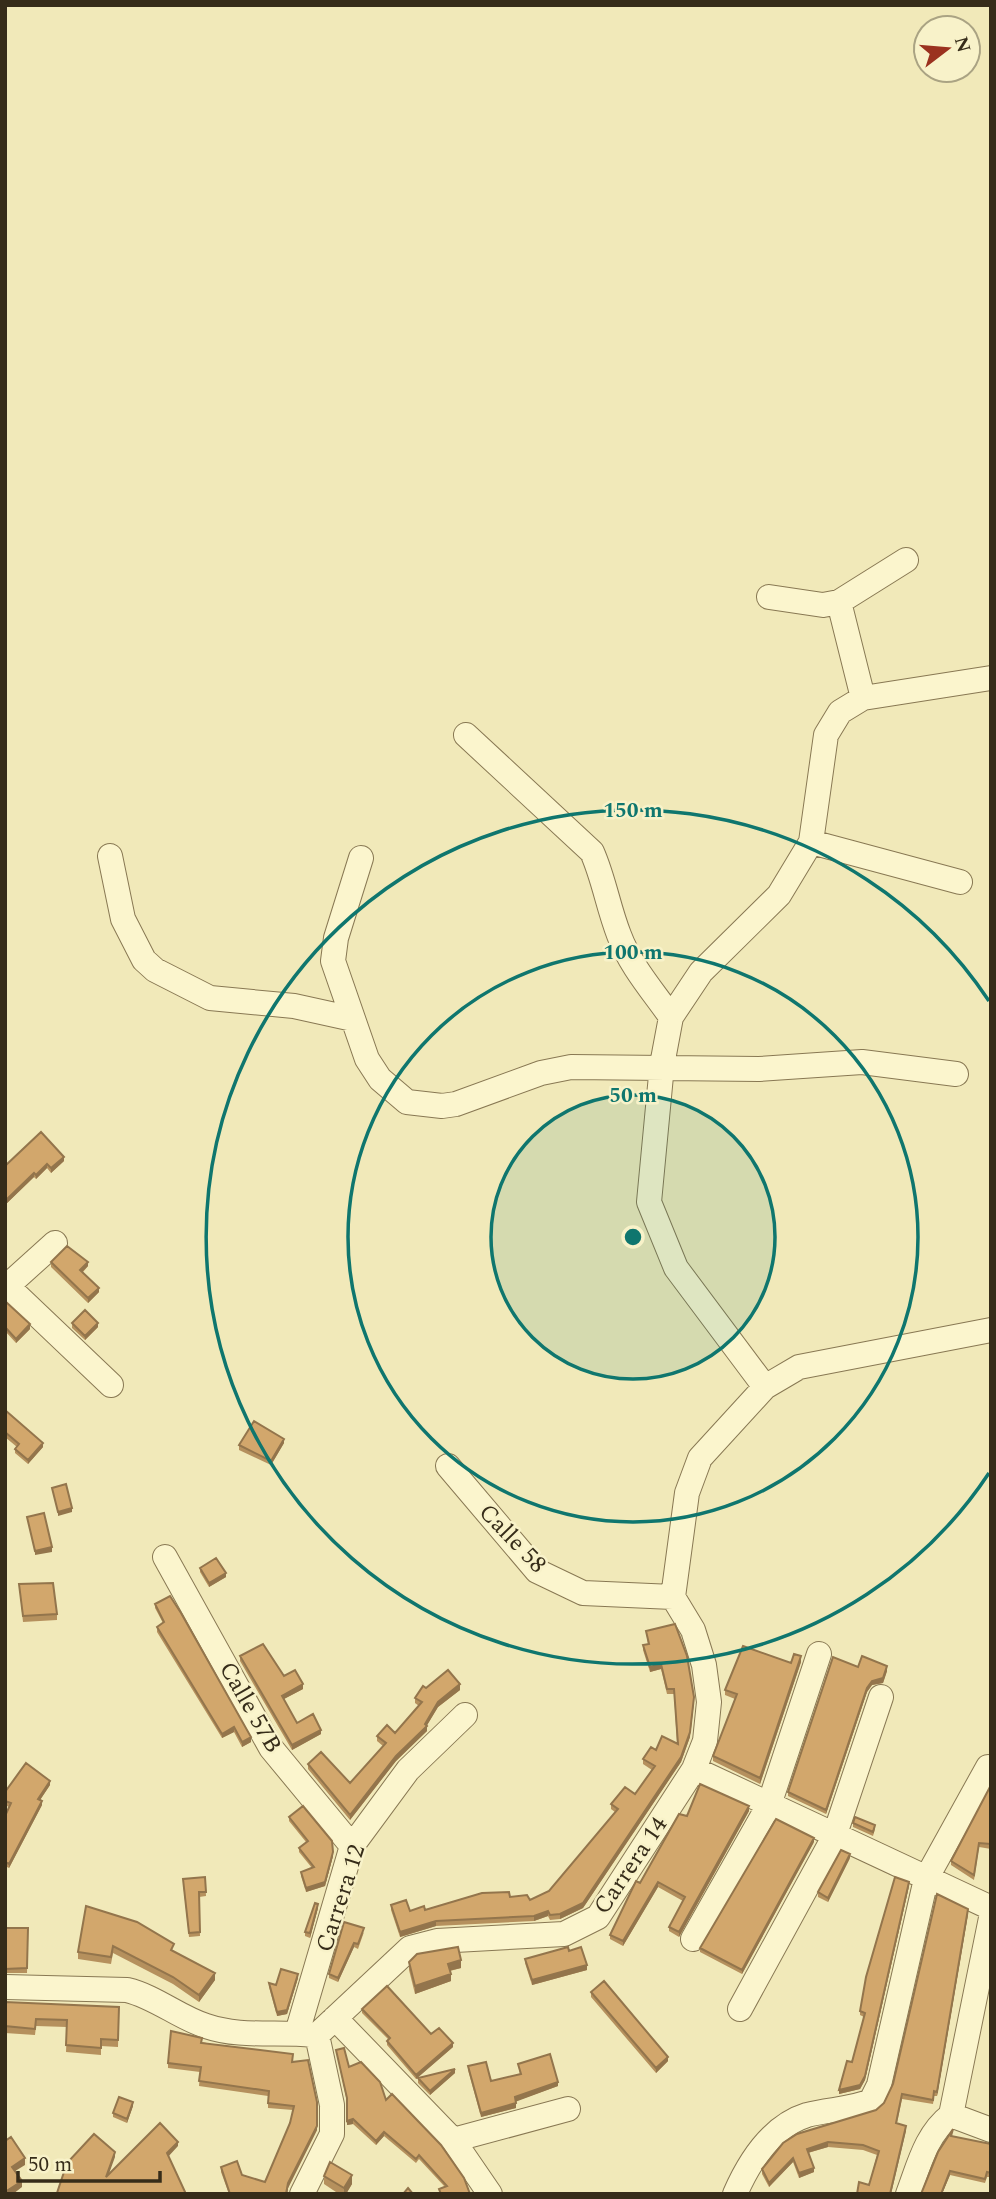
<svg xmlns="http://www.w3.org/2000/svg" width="996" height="2199" viewBox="0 0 996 2199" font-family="Spectral,serif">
	<rect width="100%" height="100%" fill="#f1e9b9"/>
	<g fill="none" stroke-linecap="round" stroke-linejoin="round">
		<defs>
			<path id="minor" d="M769,597L823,605L839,602L906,560
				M839,602L863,698
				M466,735L592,852C604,879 608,907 619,935C630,965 652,990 671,1017
				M811,842L960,882
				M110,856L123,919L144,960L155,970L210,998L294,1006L353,1019
				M361,858L336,938L333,961L367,1059L380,1079L407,1102L442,1106L456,1104L541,1073L571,1067L759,1069L862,1062L956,1074
				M7,1286L111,1385
				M5,1288L55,1243
				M765,1387L676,1268L649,1202L662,1065L671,1017L701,972L779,895L811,842L826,735L840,712L863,698L991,678
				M448,1466L537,1571L583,1593L673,1597
				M165,1557L271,1748L352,1846
				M673,1597L687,1493L700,1458L765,1387L799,1367L991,1330
				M694,1769L991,1908
				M693,1939L769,1805L819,1654
				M5,1987L127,1990C156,1997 178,2017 206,2026C241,2038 277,2031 313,2035
				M740,2009L834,1837L881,1697
				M335,2018L453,2140L490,2194
				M297,2033L352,1846L408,1770L465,1715
				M317,2035L410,1948L437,1941L564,1934L598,1917L694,1769L705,1741L709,1702L704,1665L693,1630L673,1597
				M951,2115L991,1918
				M951,2115L991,2130
				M453,2140L568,2109
				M302,2194L332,2134V2105L317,2035
				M735,2194C749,2162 772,2126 807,2115C829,2109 850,2110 871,2101L879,2085L926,1879L988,1767
				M908,2194C919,2165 926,2134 951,2115"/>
		</defs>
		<use href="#minor" stroke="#887853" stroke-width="26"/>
		<use href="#minor" stroke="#fbf5cd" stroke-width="24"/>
	</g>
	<path fill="#b5905d" d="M64,1161L51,1173L47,1168L36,1179L34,1177L5,1205V1166Z
		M51,1262L88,1266L83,1272L99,1292L88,1303L51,1267Z
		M5,1301L30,1329L16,1343L5,1331Z
		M72,1323L98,1327L85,1340L72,1328Z
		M5,1410L43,1447L28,1464L15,1453V1449L17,1447L5,1437Z
		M284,1443L271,1465L239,1450V1445Z
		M200,1568L226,1577L209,1587L200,1572Z
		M19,1584L57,1614V1620L23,1622Z
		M155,1604L251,1742L242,1747L234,1732L222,1738L157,1632V1627L163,1623L155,1608Z
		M675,1624L690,1737L681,1762L583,1908L560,1919L550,1920L548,1916L534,1921L436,1926L400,1937L391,1910V1905L410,1911L425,1910L510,1897L530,1900L549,1891L615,1812L611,1809V1804L635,1794L652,1770L643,1764V1759L656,1750L677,1744L674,1694H667L661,1669L650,1672L643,1650V1645L648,1644L646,1631Z
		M240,1656L284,1676L303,1689L284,1699L297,1723L321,1734L292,1750L240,1661Z
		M801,1662L760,1784L713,1761V1756L735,1699L725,1695V1690L791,1663Z
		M858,1667L887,1671L883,1683L872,1685L867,1692L826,1814L788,1796V1792Z
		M426,1688L460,1690L438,1707L427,1725V1731L396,1761L350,1820L308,1769V1764L350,1783L383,1746L377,1741V1736L395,1733L419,1706L415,1703V1698Z
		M50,1785L40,1800L42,1805L9,1868L5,1866V1816L9,1807L5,1805V1792Z
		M991,1785V1849L979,1847L974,1880L951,1865V1861Z
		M749,1811L679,1937L669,1931V1927L683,1901L658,1887L623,1946L610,1939V1935L640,1883L687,1816Z
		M289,1817L333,1856L325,1886L306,1892L301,1876V1872L312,1868L299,1852V1848L306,1842L289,1821Z
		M853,1823L875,1829L873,1836L853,1827Z
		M814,1842L742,1974L700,1952V1948Z
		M850,1858L828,1902L818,1897V1892Z
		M205,1877L206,1896L199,1897L200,1936L189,1937L183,1883Z
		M909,1886L865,2080L860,2089L839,2094L852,2062L864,2017L860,2015V2011Z
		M86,1906L174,1951L215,1980L199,2002L173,1984L113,1953L111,1964L78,1959V1952Z
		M318,1908L310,1938L305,1936V1932Z
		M968,1914L937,2096H934L933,2104L902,2099L897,2123L906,2131L869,2185L877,2155L863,2150L828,2147L808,2153L814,2172L799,2178L793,2162L769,2187L762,2174V2169L876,2110L884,2103Z
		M5,1928H28L27,1973H5Z
		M364,1932L358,1949L354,1947L338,1982L329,1978V1974Z
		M569,1951L587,1970L532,1985L525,1963V1959Z
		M409,1962L461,1968L450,1971L451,1981L415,1994L409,1970Z
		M298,1978L287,2014L277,2016L269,1987V1983L276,1985Z
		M591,1992L668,2061L656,2073L591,1997Z
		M5,2002L119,2007L118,2047L101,2046V2055L66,2052L67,2027L36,2026L35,2035L5,2033Z
		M362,2009L431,2034L453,2047L416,2079L387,2045V2041L388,2039L362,2013Z
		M202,2042L293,2062L317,2130L288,2188L287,2194H229L221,2172V2167L242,2175L265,2182L290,2123L293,2110L268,2108V2096L199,2086L200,2072L168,2068V2063Z
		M336,2050L349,2067L386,2100L470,2194H439V2189L445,2187L419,2159L416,2163L384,2136L376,2145L353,2124L347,2125V2102Z
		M518,2064L558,2086L516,2101V2108L481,2117L468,2070V2066L491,2081L520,2074Z
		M455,2073L430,2095L418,2083V2078Z
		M133,2106L127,2123L113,2117V2113Z
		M952,2136L991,2144V2177H987L985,2183L950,2175L942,2194Z
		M324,2176L352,2184L346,2194H339L324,2184Z"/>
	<path fill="#93754c" d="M64,1157V1161L51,1173V1168Z
		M47,1164V1168L36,1179V1175Z
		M34,1173V1177L5,1205V1201Z
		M88,1262V1266L80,1274V1270Z
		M99,1288V1292L88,1303V1298Z
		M98,1323V1327L85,1340V1336Z
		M30,1324V1329L16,1343V1339Z
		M284,1439V1443L271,1465V1461Z
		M43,1443V1447L28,1464V1460Z
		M72,1508V1512L58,1516V1512Z
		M52,1547V1552L35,1555V1551Z
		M226,1573V1577L209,1587V1583Z
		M801,1656V1662L760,1784V1778Z
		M661,1664V1669L650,1672V1667Z
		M887,1666V1671L883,1683L872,1685L867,1692L826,1814V1810L867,1688L872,1681Z
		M303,1684V1689L282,1700V1696Z
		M460,1684V1690L438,1707L426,1727L427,1726V1731L396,1761L350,1820V1815L396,1756L425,1724L438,1702Z
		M694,1702L690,1737L681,1762L583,1908L560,1919V1914L681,1757Z
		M234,1727V1732L222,1738V1734Z
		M321,1730V1734L292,1750V1745Z
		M251,1737V1742L242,1747V1742Z
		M50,1781V1785L38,1803V1799Z
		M42,1801V1805L9,1868V1864Z
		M749,1806V1811L679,1937V1932Z
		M814,1838V1842L742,1974V1970Z
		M333,1852V1856L325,1886L306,1892V1888Z
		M850,1854V1858L828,1902V1898Z
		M658,1882V1887L623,1946V1941Z
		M909,1882V1886L865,2080L860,2089L839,2094V2090L860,2085Z
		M318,1904V1908L310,1938V1933Z
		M968,1909V1914L937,2096V2092Z
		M548,1911V1916L534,1921V1916Z
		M436,1921V1926L400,1937V1932Z
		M354,1943V1947L338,1982V1978Z
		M461,1960V1968L448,1971V1964Z
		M587,1965V1970L532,1985V1980Z
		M215,1973V1980L199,2002V1995Z
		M298,1974V1978L287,2014L277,2016V2012Z
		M451,1974V1981L415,1994V1986Z
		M453,2043V2047L416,2079V2075Z
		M668,2057V2061L656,2073V2068Z
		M455,2069V2073L430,2095V2091Z
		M558,2082V2086L515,2102V2097Z
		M133,2102V2106L127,2123V2119Z
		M516,2103V2108L481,2117V2113Z
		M353,2119V2124L347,2125V2121Z
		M317,2126V2130L288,2188L287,2194H286L288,2183Z
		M906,2126V2131L891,2194H890Z
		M384,2132V2136L376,2145V2141Z
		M178,2142V2146L167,2158V2153Z
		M828,2142V2147L807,2153V2149Z
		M115,2152V2157L106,2182V2177Z
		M25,2158V2165L12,2173V2167Z
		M793,2158V2162L769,2187V2183Z
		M814,2168V2172L799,2178V2173Z
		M950,2171V2175L942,2194H941Z
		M352,2175V2184L346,2194H344V2188Z
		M22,2181V2187L13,2194H5V2192Z"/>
	<path fill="#d2a76c" stroke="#93754c" stroke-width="2" d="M41,1132L64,1157L51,1168L47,1164L36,1175L34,1173L5,1201V1166Z
		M67,1246L88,1262L80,1270L99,1288L88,1298L51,1262Z
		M5,1301L30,1324L16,1339L5,1327Z
		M85,1310L98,1323L85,1336L72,1323Z
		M5,1410L43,1443L28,1460L15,1449L19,1444L5,1432Z
		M254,1421L284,1439L271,1461L239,1445Z
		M66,1484L72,1508L58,1512L52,1488Z
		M44,1513L52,1547L35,1551L27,1517Z
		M216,1558L226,1573L209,1583L200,1568Z
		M53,1583L57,1614L23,1616L19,1584Z
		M170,1596L181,1613L251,1737L242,1742L234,1727L222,1734L157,1627L164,1622L155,1604Z
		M675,1624L687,1656L694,1697L690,1732L681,1757L583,1903L560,1914L550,1915L548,1911L534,1916L436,1921L400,1932L391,1905L406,1900L410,1911L424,1906L425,1910L482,1893L509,1892L510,1897L527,1895L530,1900L549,1891L618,1809L611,1804L625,1787L635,1794L655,1766L643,1759L651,1747L656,1750L662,1736L678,1744L674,1689H667L661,1664L650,1667L643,1645L649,1644L646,1631Z
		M263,1644L284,1676L295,1670L303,1684L282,1696L297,1723L313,1714L321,1730L292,1745L240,1656Z
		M743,1646L791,1663L794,1654L801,1656L760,1778L713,1756L737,1694L725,1690Z
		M862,1656L887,1666L883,1678L872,1681L867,1688L826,1810L788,1792L833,1657L858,1667Z
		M448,1670L460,1684L438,1702L425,1724L427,1726L396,1756L350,1815L308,1764L321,1752L350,1783L386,1743L377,1736L387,1725L395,1733L422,1702L415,1698L423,1686L426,1688Z
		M26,1763L50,1781L38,1799L42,1801L9,1864L5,1862V1816L11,1803L5,1801V1792Z
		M700,1784L749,1806L679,1932L669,1927L685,1897L658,1882L623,1941L610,1935L636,1881L640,1883L679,1814L687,1816Z
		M991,1785V1844L979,1843L974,1875L951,1861Z
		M303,1806L332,1841L333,1852L325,1882L306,1888L301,1872L314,1867L299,1848L308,1841L289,1817Z
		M855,1817L875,1825L873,1832L853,1823Z
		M776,1819L814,1838L742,1970L700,1948Z
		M841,1850L850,1854L828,1898L818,1892Z
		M205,1877L206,1892H199L200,1932L189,1933L183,1879Z
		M895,1877L909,1882L865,2076L860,2085L839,2090L847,2061L852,2062L865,2013L860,2011L866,1977Z
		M937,1894L968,1909L937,2092L934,2091L933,2100L902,2094L896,2123L906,2126L890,2194H857L859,2182L869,2185L879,2151L863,2145L828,2142L807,2149L814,2168L799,2173L793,2158L769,2183L762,2169L783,2143L797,2134L876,2110L884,2103L893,2084Z
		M315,1903L318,1904L310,1933L305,1932Z
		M86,1906L137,1922L174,1944L171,1950L215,1973L199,1995L173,1977L113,1946L111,1957L78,1952Z
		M344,1922L364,1928L358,1944L354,1943L338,1978L329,1974Z
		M5,1928H28L27,1968L5,1969Z
		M458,1947L461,1960L448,1964L451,1974L415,1986L409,1962L417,1954Z
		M568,1947L569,1951L581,1947L587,1965L532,1980L525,1959Z
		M281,1969L298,1974L287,2010L277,2012L269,1983L276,1985Z
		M604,1981L668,2057L656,2068L591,1992Z
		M387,1986L431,2034L439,2028L453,2043L416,2075L387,2041L390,2038L362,2009Z
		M5,2002L119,2007L118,2040L101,2039V2048L66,2045L67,2020L36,2019L35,2029L5,2026Z
		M171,2031L202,2038L201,2043L293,2054L292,2062L308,2060L317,2102V2126L288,2183L286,2194H230L221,2167L237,2161L242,2175L265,2182L290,2123L294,2106L268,2103L269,2091L199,2081L201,2067L168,2063Z
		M344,2048L349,2067L361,2062L380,2082L386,2100L392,2094L441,2145L464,2178L470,2194H441L439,2189L447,2186L419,2155L416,2159L384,2132L376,2141L353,2119L347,2121V2098L336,2050Z
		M550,2054L558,2082L515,2097L516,2103L481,2113L468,2066L486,2062L491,2081L521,2074L518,2064Z
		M455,2069L430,2091L418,2078Z
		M119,2097L133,2102L127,2119L113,2113Z
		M160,2123L178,2142L167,2153L186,2194L57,2193L67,2163L94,2134L115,2152L106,2177Z
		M953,2129L951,2136L991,2144V2173L987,2172L985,2179L950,2171L941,2194H921L938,2152Z
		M11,2137L25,2158L12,2167L22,2181L5,2192V2141Z
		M330,2162L352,2175L344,2188L324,2176Z
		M408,2188L413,2194H403Z"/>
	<circle cx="633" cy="1237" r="142" fill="#0f766e" fill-opacity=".12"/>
	<g fill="none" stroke="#0f766e" stroke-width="3.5">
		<circle cx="633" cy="1237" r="142"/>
		<circle cx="633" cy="1237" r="285"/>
		<path d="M989 1473A427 427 0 1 1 989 1001"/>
	</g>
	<g text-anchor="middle" stroke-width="5" stroke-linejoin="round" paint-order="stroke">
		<g font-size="24" fill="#362c19" stroke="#f8f2c9">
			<text transform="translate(513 1538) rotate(46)" y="8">Calle 58</text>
			<text transform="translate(251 1707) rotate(60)" y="8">Calle 57B</text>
			<text transform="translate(630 1865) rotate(-56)" y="8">Carrera 14</text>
			<text transform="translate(340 1898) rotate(-72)" y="8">Carrera 12</text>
		</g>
	</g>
	<circle cx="633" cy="1237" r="10" fill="#0f766e" stroke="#f8f2c9" stroke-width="3.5"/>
	<g font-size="21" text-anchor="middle" font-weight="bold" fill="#0f766e" stroke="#f8f2c9" stroke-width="5" stroke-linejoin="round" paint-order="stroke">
		<text x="633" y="817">150 m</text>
		<text x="633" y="959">100 m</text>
		<text x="633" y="1102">50 m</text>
	</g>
	<rect width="996" height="2199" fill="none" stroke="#362c19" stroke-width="14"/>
	<g transform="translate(947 49) rotate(74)"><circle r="33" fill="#f8f2c9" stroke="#aaa383" stroke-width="2"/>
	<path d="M0-5L12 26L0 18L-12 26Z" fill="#9b321f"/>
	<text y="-10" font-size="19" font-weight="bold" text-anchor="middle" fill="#362c19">N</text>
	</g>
	<path d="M18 2171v10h142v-10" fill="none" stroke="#362c19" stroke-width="3.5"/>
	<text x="28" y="2171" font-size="21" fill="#362c19" stroke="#f8f2c9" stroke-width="5" paint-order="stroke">50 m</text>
</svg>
